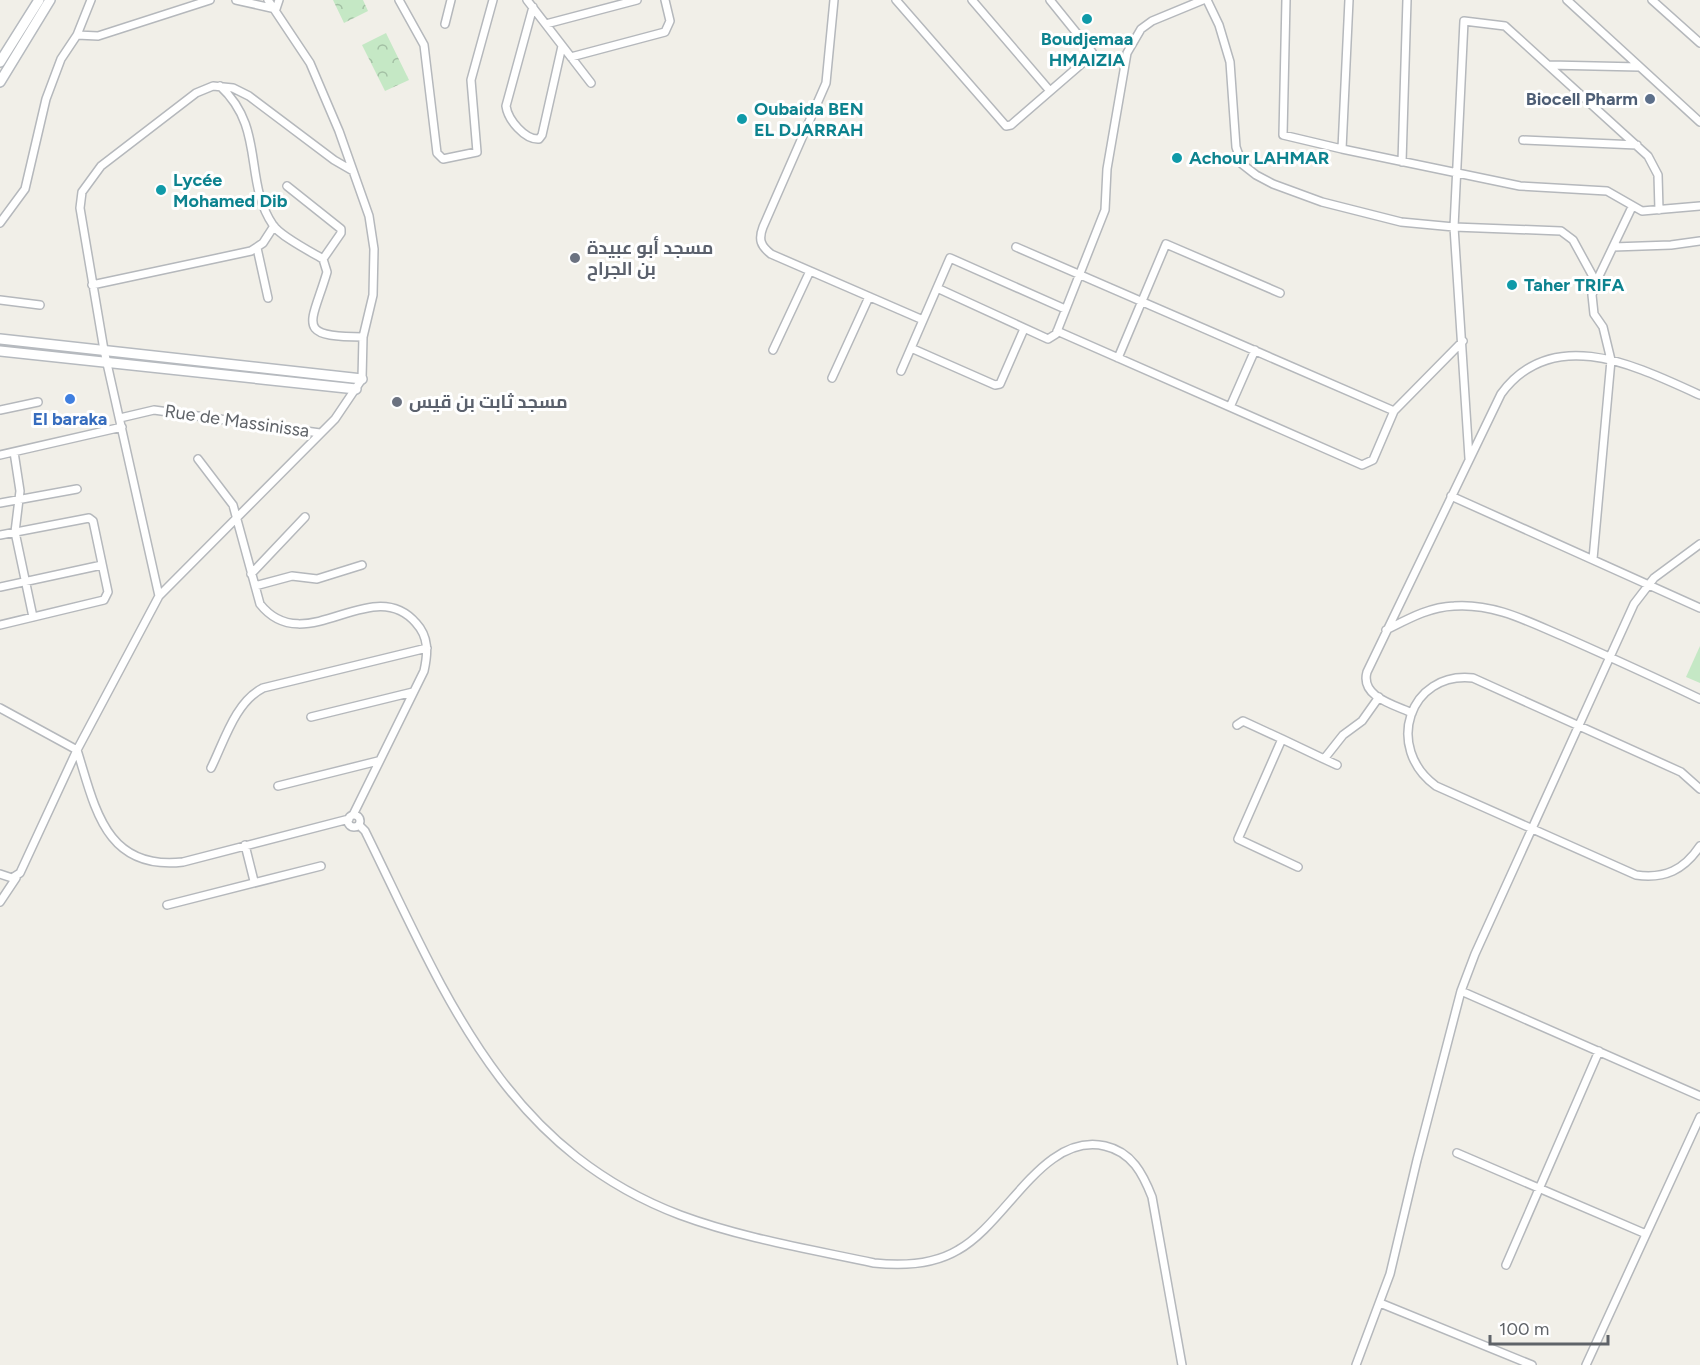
<svg xmlns="http://www.w3.org/2000/svg" width="1700" height="1365" viewBox="0 0 1700 1365" font-family="Figtree,Cairo,sans-serif">
	<defs>
		<pattern id="forest-crowns" width="20" height="18" patternUnits="userSpaceOnUse" patternTransform="scale(1.5)"><rect width="20" height="18" fill="#c5e8c5"/><path d="M2 6a3 3 0 1 1 6 0M12 15a3 3 0 1 1 6 0" fill="none" stroke="#a3c0a4"/></pattern>
	</defs>
	<rect width="100%" height="100%" fill="#f1efe8"/>
	<path fill="#c5e8c5" d="M1700,646V683L1686,677Z"/>
	<path fill="url(#forest-crowns)" d="M333,0H363L368,11L344,23Z
		M386,33L409,80L385,91L362,45Z"/>
	<g fill="none" stroke-linecap="round" stroke-linejoin="round">
		<defs>
			<path id="minor" d="M236,0L276,9L279,0
				M399,0L424,45L437,153L443,159L477,152L471,80L493,0
				M527,0L591,83
				M834,0L826,83L763,227C758,240 761,246 771,254L923,320
				M896,0L1006,126L1011,125L1086,60L1092,52L1050,0
				M972,0L1050,91
				M1207,0L1219,25L1230,62L1236,147L1242,164L1256,175L1273,184L1322,202L1401,222L1454,227L1464,21L1505,26L1648,156L1658,175L1659,210
				M1286,0L1283,135L1342,149L1349,0
				M1567,0L1700,122
				M1652,0L1700,43
				M533,7L506,106C508,120 525,140 539,139L542,135L562,46
				M445,24L451,0
				M546,24L637,0
				M77,35L98,36L210,0
				M571,57L665,32L670,21L665,0
				M1549,65L1640,67
				M220,86C266,128 243,181 273,225C280,236 311,252 323,259L327,272C312,324 293,337 363,337
				M1523,140L1637,145
				M1342,149L1520,186L1607,191L1642,211L1700,206
				M1402,162L1407,0
				M287,186L341,229V233L323,259
				M0,223L25,189L46,99L61,59L77,35L91,0
				M1016,247L1394,411L1373,460L1362,465L1057,331
				M1613,247L1671,245L1700,241
				M257,248L268,298
				M92,285L251,251L263,243L274,226
				M937,288L1048,339L1056,334L1105,210L1107,169L1127,53L1141,29L1152,21L1203,0
				M0,300L40,305
				M911,348L995,385L1000,384L1024,329
				M773,350L810,271
				M1118,358L1166,244L1280,293
				M901,371L950,258L1065,309
				M832,378L869,297
				M1230,407L1255,350
				M0,410L38,402
				M1394,411L1463,341
				M120,418L154,410L320,433
				M14,452L20,491L15,532L33,617
				M0,455L122,427
				M1469,458L1454,227L1561,231L1573,240L1596,282
				M198,459L233,505L260,604C305,661 372,572 416,623C429,637 428,653 424,671L353,815
				M1451,496L1700,608
				M0,503L77,489
				M0,535L89,518L93,521L108,592L104,600L0,625
				M1593,559L1611,360L1603,327L1594,314L1592,295L1599,276L1632,207
				M251,574L305,517
				M255,586L292,576L317,579L362,565
				M0,587L102,565
				M159,596L104,350L80,208L82,192L101,166L196,93L213,86L233,88L249,96L334,160L353,171
				M1386,630C1408,619 1429,607 1454,606C1495,603 1531,623 1567,638C1612,658 1656,678 1700,699
				M0,708L77,750C95,807 105,871 183,862L349,819
				M1412,713C1395,705 1360,697 1367,672L1501,394C1553,323 1638,367 1700,395
				M311,717L413,692
				M1237,725L1243,721L1282,739
				M1324,759L1337,765
				M211,768C224,742 235,702 263,688L427,648
				M278,786L378,761
				M1700,789L1681,772L1473,678C1409,671 1384,748 1436,786L1636,875C1665,879 1684,870 1700,846
				M348 821a6 6 0 1 1 12 0a6 6 0 1 1-12 0Z
				M359,825L365,831C443,989 501,1147 680,1215C742,1238 809,1249 874,1263C902,1266 933,1265 958,1250C1007,1223 1043,1132 1105,1146C1132,1152 1143,1174 1152,1197L1182,1365
				M245,845L254,881
				M1298,867L1238,839L1282,739L1324,759L1343,735L1362,721L1379,697
				M0,874L12,878L20,873L77,750L159,596L335,419L362,379L363,337L373,295L374,249L369,216L339,131L310,63L268,0
				M0,902L16,878
				M167,905L321,866
				M1461,991L1700,1096
				M1457,1153L1646,1234
				M1506,1265L1599,1051
				M1380,1303L1532,1365
				M1356,1365L1390,1274L1417,1160L1461,991L1475,954L1634,604L1654,578L1700,544
				M1586,1365L1700,1117"/>
			<path id="secondary" d="M0,62L39,0
				M0,82L50,0
				M0,339L362,379
				M0,351L356,389"/>
		</defs>
		<use href="#minor" stroke="#b5b8bc" stroke-width="10"/>
		<use href="#secondary" stroke="#b6babf" stroke-width="12"/>
		<use href="#minor" stroke="#fff" stroke-width="7"/>
		<use href="#secondary" stroke="#fff" stroke-width="9"/>
	</g>
	<g fill="#0f9aa8" stroke="#fff" stroke-width="2">
		<circle cx="1087" cy="19" r="6"/>
		<circle cx="742" cy="119" r="6"/>
		<circle cx="1177" cy="158" r="6"/>
		<circle cx="161" cy="190" r="6"/>
		<circle cx="1512" cy="285" r="6"/>
	</g>
	<circle fill="#5c6f8a" stroke="#fff" stroke-width="2" cx="1650" cy="99" r="6"/>
	<g fill="#6b7280" stroke="#fff" stroke-width="2">
		<circle cx="575" cy="258" r="6"/>
		<circle cx="397" cy="402" r="6"/>
	</g>
	<circle fill="#3f7fe0" stroke="#fff" stroke-width="2" cx="70" cy="399" r="6"/>
	<g text-anchor="middle" stroke-width="6" stroke-linejoin="round" paint-order="stroke">
		<g font-size="18" font-weight="bold" fill="#0d838f" stroke="#fff" text-anchor="start">
			<text x="1087" y="45" text-anchor="middle">Boudjemaa<tspan x="1087" dy="21">HMAIZIA</tspan></text>
			<text x="754" y="115">Oubaida BEN<tspan x="754" dy="21">EL DJARRAH</tspan></text>
			<text x="1189" y="164">Achour LAHMAR</text>
			<text x="173" y="186">Lycée<tspan x="173" dy="21">Mohamed Dib</tspan></text>
			<text x="1524" y="291">Taher TRIFA</text>
		</g>
		<g font-size="18" font-weight="bold" fill="#4e5e75" stroke="#fff" text-anchor="end">
			<text x="1638" y="105">Biocell Pharm</text>
		</g>
		<g font-size="18" font-weight="bold" fill="#5b616d" stroke="#fff" text-anchor="start">
			<text x="587" y="254">مسجد أبو عبيدة<tspan x="587" dy="21">بن الجراح</tspan></text>
			<text x="409" y="408">مسجد ثابت بن قيس</text>
		</g>
		<g font-size="18" font-weight="bold" fill="#366cbe" stroke="#fff">
			<text x="70" y="425">El baraka</text>
		</g>
		<g font-size="18" fill="#5f6368" stroke="#fff">
			<text transform="translate(237 421) rotate(8)" y="6">Rue de Massinissa</text>
		</g>
	</g>
	<path d="M1490 1335v9h118v-9" fill="none" stroke="#5f6368" stroke-width="3"/>
	<text x="1499" y="1335" font-size="18" fill="#5f6368" stroke="#ffffff" stroke-width="4.5" paint-order="stroke">100 m</text>
</svg>
